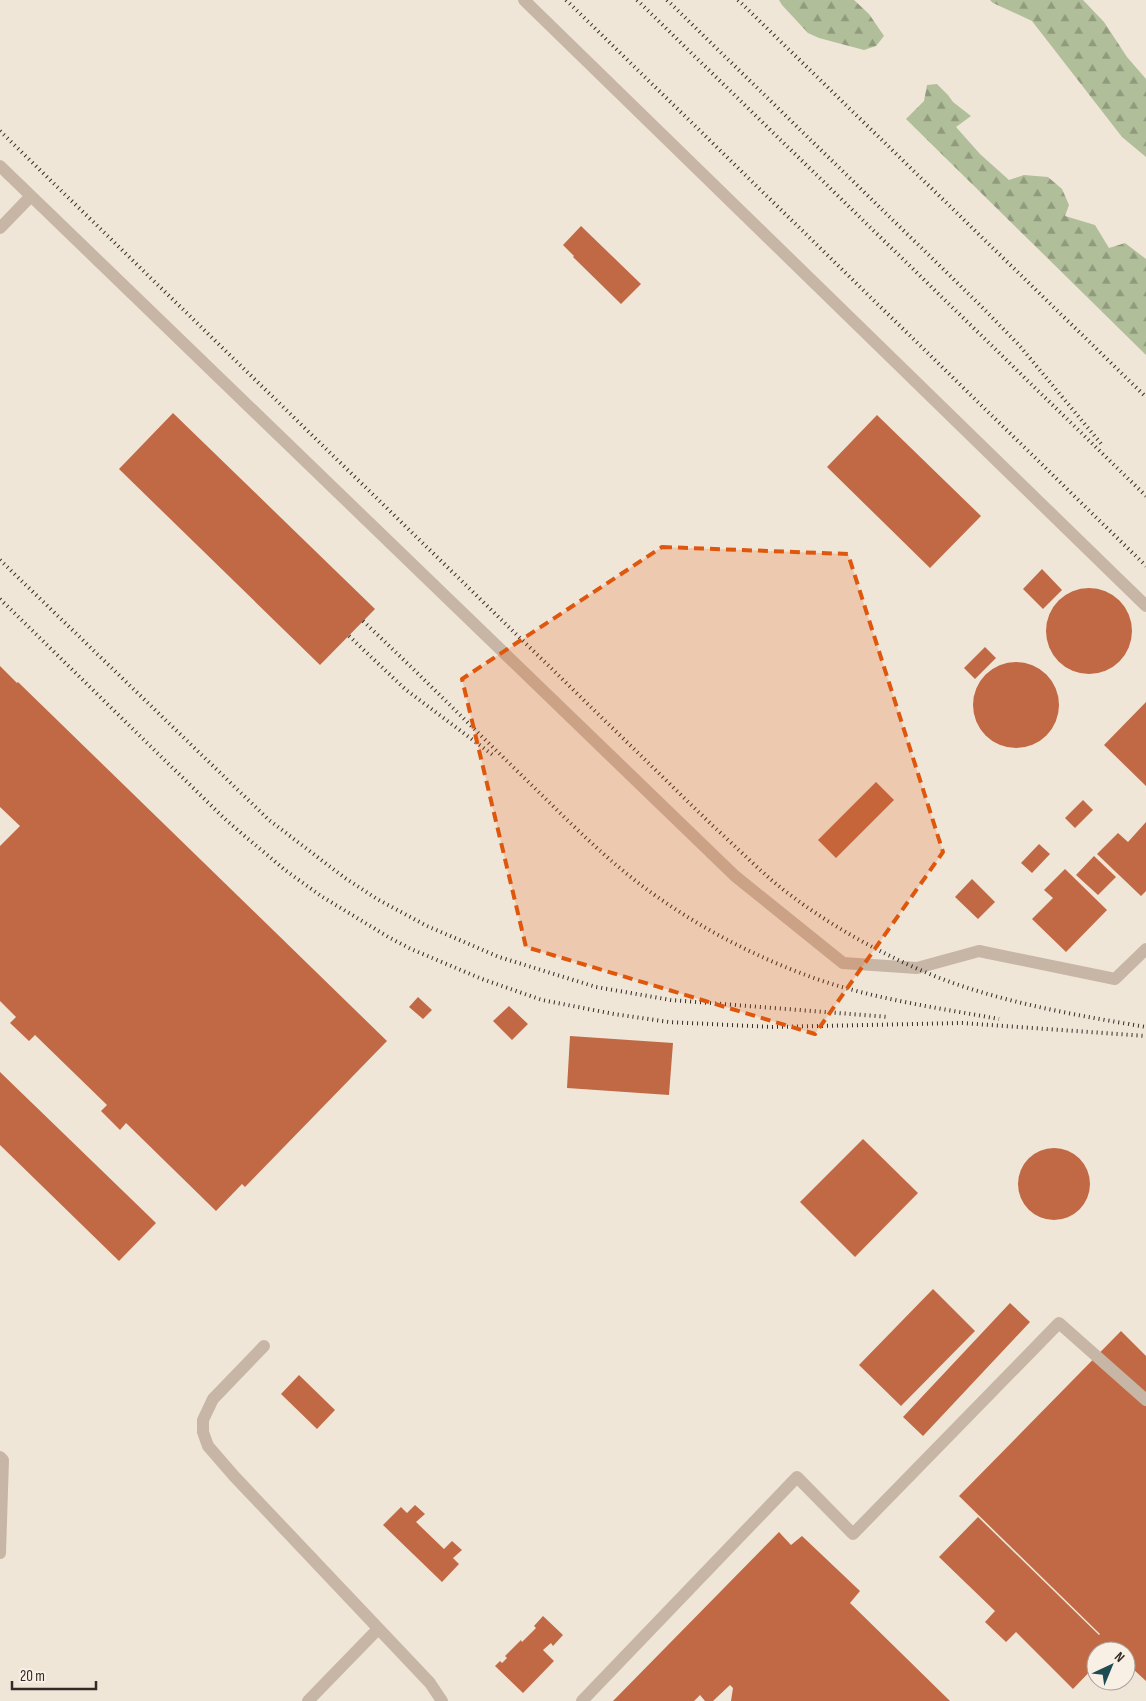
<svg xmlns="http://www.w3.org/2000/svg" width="1146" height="1701" viewBox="0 0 1146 1701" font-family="'Sofia Sans Condensed',sans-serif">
	<defs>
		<pattern id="forest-firs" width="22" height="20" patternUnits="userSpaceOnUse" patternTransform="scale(1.25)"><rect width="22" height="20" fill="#b0be99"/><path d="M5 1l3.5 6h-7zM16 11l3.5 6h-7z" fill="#909b7d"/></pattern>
	</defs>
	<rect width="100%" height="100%" fill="#f0e6d8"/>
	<path fill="url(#forest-firs)" d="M779,0H854L869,14L884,36L876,46L864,50L819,38L808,33L782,5Z
		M990,0H1083L1104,22L1127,57L1146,79V157L1122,137L1032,21L993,3Z
		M937,84L948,95L953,102L971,116L956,127L980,154L1009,180L1024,175L1048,177L1062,189L1069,205L1065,216L1095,225L1109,248L1125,243L1146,259V355L906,119L924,101L927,85Z"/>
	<path fill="#c16945" d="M581,226L641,284L621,304L573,257L574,256L563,245Z
		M173,413L375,609L320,665L119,469Z
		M877,415L981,516L930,568L827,467Z
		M1042,569L1062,590L1043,609L1023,589Z
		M1046 631a43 43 0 1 1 86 0a43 43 0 1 1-86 0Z
		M985,647L996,658L975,679L964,668Z
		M973 705a43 43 0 1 1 86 0a43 43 0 1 1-86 0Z
		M0,666L17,683L18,682L387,1041L245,1187L242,1184L216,1211L126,1123L120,1130L101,1111L107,1105L35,1035L29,1041L10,1023L16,1017L0,1001V846L20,826L0,807Z
		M1146,702V786L1104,745Z
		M876,782L894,800L836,858L818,840Z
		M1083,800L1093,810L1075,828L1065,818Z
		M1146,822V891L1141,896L1097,854L1118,833L1128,842Z
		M1039,844L1050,854L1032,873L1021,863Z
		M1094,856L1116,877L1098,895L1076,875Z
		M1065,869L1107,910L1066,952L1032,919L1053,898L1044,890Z
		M972,879L995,902L978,919L955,897Z
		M418,997L432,1010L423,1019L409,1007Z
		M509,1006L528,1024L512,1040L493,1021Z
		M570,1036L673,1043L669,1095L567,1088Z
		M0,1072L156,1223L119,1261L0,1145Z
		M863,1139L918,1193L855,1257L800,1202Z
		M1018 1184a36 36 0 1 1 72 0a36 36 0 1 1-72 0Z
		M933,1289L975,1331L901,1406L859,1365Z
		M1010,1303L1030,1322L923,1436L903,1417Z
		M1121,1331L1146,1356V1681L1133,1669L1126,1676V1651H1096V1665L1073,1689L1016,1632L1006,1642L985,1622L995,1611L939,1557L978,1517L1099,1635L1100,1634L959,1496Z
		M299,1375L335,1410L317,1429L281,1394Z
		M415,1505L425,1514L416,1522L444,1549L452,1541L462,1550L453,1558L459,1564L442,1582L383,1525L401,1507L407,1513Z
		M779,1532L791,1545L802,1536L860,1591L850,1603L950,1701H731L733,1688L730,1685L713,1701H705L700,1695L694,1701H613Z
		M543,1616L563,1635L553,1646L551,1643L543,1650L554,1661L523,1693L495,1666L500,1661L502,1663L507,1658L505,1656L521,1640L522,1642L536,1628L534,1626Z"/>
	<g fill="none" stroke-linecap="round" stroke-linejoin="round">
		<path stroke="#c7b6a5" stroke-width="12" d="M524,0L1146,606
			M0,166L735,876L843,963L917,968L979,951L1115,979L1146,949
			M0,228L31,196
			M264,1346L213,1399L203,1420V1432L208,1446L234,1476L430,1683L442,1701
			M0,1457L3,1460L0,1553
			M308,1701L378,1629
			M582,1701L797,1477L853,1534L1059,1323L1146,1400"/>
		<path stroke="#332b26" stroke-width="4" stroke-dasharray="1 4" stroke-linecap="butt" d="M566,0L1146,566
			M637,0L1146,496
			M667,0L978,303L1019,345L1103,446
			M738,0L1146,397
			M0,131L713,826C734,845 754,865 775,883C825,924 892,961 953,983C1016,1005 1081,1016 1146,1027
			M0,560L269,820L345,878L377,899L427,926L499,957L596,987L671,1000L889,1017
			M0,599L227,821L285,870L321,896L390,938L411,949L482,979L542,1000L614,1014L669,1022L771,1027L962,1023L1146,1036
			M363,621C414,669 463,718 513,767C555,807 595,850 641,885C690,922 745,952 803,974C866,998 933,1007 999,1019
			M349,636L405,689L493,755"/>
	</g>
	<path fill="#df570d" fill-opacity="0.2" stroke="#df570d" stroke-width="4" stroke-dasharray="10 6" stroke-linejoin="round" d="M662,547L848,554L943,852L815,1034L526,947L462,679Z"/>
	<g transform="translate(1111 1666) rotate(44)"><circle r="24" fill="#f8f0e4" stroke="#a9a198"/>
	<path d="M0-4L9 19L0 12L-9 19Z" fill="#1d4c53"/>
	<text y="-8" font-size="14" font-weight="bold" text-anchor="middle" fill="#332b26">N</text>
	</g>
	<path d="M12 1681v8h84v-8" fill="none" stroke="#332b26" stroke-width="2.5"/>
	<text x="20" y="1681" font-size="15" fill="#332b26" stroke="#f8f0e4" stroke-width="4" paint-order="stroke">20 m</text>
</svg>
